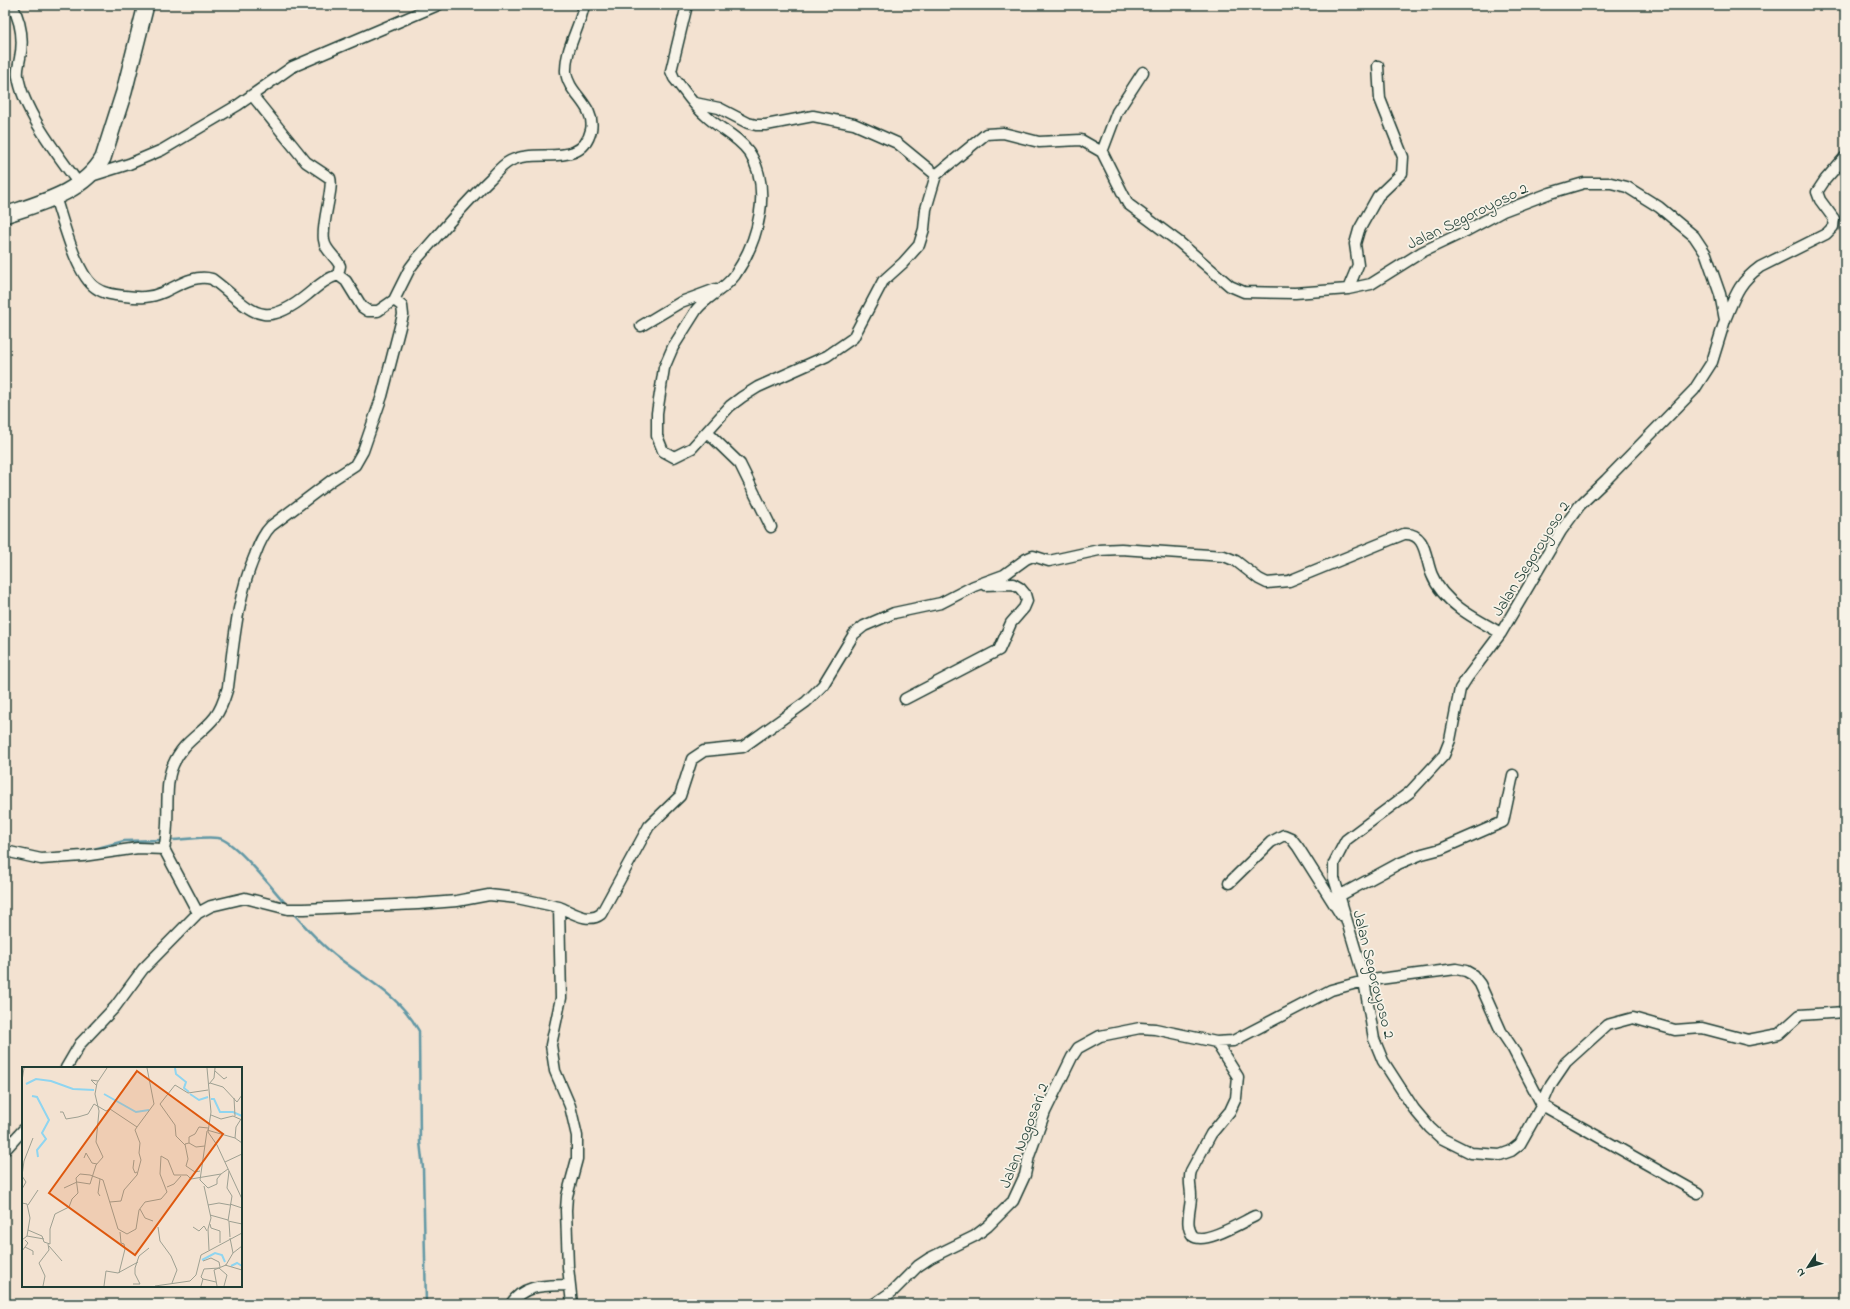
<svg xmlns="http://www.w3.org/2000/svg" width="1850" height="1309" viewBox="0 0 1850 1309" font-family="'Indie Flower',sans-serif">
	<rect width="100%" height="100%" fill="#f3e2d1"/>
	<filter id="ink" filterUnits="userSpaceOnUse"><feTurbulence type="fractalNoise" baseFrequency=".025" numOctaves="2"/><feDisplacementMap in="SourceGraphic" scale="8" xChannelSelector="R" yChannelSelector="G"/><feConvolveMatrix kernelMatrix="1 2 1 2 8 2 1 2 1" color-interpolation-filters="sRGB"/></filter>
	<g filter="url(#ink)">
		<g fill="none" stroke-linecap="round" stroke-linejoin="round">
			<path stroke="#6298a5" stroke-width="2.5" d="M169,840C185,840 203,836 218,838C235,840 274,891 286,904
				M90,850L124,841L162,840
				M293,913C304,925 316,939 329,950C361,978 398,992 419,1031L420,1142L423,1168L426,1304"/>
			<defs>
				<path id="minor" d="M12,5C21,22 24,39 20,58C19,64 17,70 18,76C23,111 58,155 79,184
					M687,5L671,71L674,78C684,90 693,105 705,115C718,128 738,136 749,152C773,189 758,241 735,275C725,289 708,296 697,309L673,347L664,368L657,413V436L663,451L674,457L692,448L730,406L742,397L758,387L827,356L853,338L883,281L903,263L919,245L924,229L926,209L936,175L986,134L1003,133L1039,142L1081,140L1102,152L1128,204L1179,242L1230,286L1244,292L1295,293L1348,289L1371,284L1422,252L1464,232L1503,211L1550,193L1584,183H1611L1627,187L1659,207L1694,236L1706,254L1720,294L1725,320L1712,362L1694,390L1606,480L1580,505L1561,531L1501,633L1467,678L1460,689L1450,740L1444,755L1410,792L1346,840L1334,863V878L1363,975L1374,1039L1383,1061L1414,1109L1430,1128L1441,1138L1471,1153L1500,1155L1511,1151L1520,1144L1542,1105L1551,1084L1566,1062L1607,1025L1633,1018L1675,1030L1702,1028L1748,1040L1779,1034L1800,1015L1845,1012
					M252,95L306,162L330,178C334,188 321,224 324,240C325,251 336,256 340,266L338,275
					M695,103L719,108L748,123L756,125H766L813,116L854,124L897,143L936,175
					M1102,152L1117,112L1143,72
					M91,176L129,164L162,150L238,105L292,67L438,5
					M55,197C63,220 76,275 96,288C104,294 115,295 125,296C140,298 150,298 164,292C179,285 195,274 212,279C251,308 260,333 307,295C317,287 325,279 338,275L346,281L362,307L368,311H378L394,300L410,268L416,260C440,233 464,204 490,179C496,173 502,165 510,161C537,147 582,170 591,130C596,106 568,94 566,72C565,48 580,28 584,5
					M1348,289L1358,265L1355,244L1359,230L1378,196L1402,173L1403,157L1380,99L1378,66
					M1725,320C1735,296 1738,283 1760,267L1826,234L1833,227L1834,219L1820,200L1817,192L1825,180L1845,157
					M641,326L681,302L716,289
					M708,433L740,464L771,527
					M905,699L999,650L1011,623L1024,608L1027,601L1025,594L1020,588L1013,584L985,585
					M5,851L41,859L83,856L138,848L164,849
					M1229,883L1271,842L1284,835L1291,838L1298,847L1341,915
					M1339,896L1398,864L1422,854L1441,849L1503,822L1513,775
					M559,907C572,912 588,924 601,914L649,826L680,796L692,759L704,751L743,747L806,702L823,685L854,634L864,626L894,613L941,603L974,586L1004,575L1026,559L1033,556L1049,561L1099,550L1121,549L1224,556L1236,561L1259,579L1267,583L1289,581L1404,534C1427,532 1425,560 1432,575C1443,603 1477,620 1501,633
					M198,913L164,849C171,823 163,786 173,765C184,740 200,736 215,717C222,708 225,697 228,687C234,641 237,597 255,555C259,544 263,534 271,526L332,480L355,465L363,451L382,396L403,315L402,306L394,300
					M1216,1042L1238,1077L1236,1098L1230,1111L1211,1134L1191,1171C1188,1180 1191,1187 1191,1196C1191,1209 1184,1225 1193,1236C1205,1245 1242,1222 1255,1216
					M66,1068L80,1044L115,1007L143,969L198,913L211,906L245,898L288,909H304L418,904L457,901L489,895L517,898L559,907L561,998L551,1045L555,1071L570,1106L577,1136V1159L567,1196L566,1210L568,1267L572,1304
					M5,1150L23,1130
					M511,1304C524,1283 548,1286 569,1285
					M874,1304L893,1291L918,1266L930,1258L975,1236L988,1226L1013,1201L1025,1175L1029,1156L1045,1112L1072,1057L1078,1048L1100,1036L1140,1028L1155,1029L1216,1042L1233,1041L1331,990L1364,981L1456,969L1466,971L1473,975L1480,984L1501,1031L1513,1049L1542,1105L1698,1193"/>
				<path id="secondary" d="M5,215C40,203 84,192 103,158L124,92L146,5"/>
			</defs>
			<use href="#minor" stroke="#1f3d34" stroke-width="13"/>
			<use href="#secondary" stroke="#1f3d34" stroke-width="18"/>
			<use href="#minor" stroke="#f7f3e8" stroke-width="10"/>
			<use href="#secondary" stroke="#f7f3e8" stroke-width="15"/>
		</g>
	</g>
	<g text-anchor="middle" stroke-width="3.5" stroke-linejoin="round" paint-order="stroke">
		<g font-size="16" fill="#1f3d34" stroke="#f7f3e8">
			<text transform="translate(1467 215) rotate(-26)" y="6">Jalan Segoroyoso 2</text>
			<text transform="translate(1530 558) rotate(-58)" y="6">Jalan Segoroyoso 2</text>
			<text transform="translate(1375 974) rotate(76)" y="6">Jalan Segoroyoso 2</text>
			<text transform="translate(1023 1135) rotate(-69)" y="6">Jalan Nogosari 2</text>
		</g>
	</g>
	<g transform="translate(22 1067)">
		<rect width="220" height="220" fill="#f3e2d1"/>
		<path fill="none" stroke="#8fd5f0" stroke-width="2" d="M153,1L154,7L164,15L162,21L167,25M4,17L14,12L29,14L51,22L72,23M82,27L114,45L127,43M168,27L177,33L186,30M10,29L15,30L27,53L20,66L24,72L15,83L16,90M189,32H192L198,45H211L220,49M180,193L193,186L200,188L203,195M209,199L215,196L220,199"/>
		<path fill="none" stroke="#9ea092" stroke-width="1" d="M185,1L189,45L186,65L195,78L220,132M193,4L202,12L205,10M0,14L2,1M188,16L201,20L215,35L220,28M187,17L192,11L193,1M74,18L69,13L76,14M212,31L213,49M138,37L153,18L166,26L186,23M138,37L153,58L154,69L163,78M38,45H41L44,52L56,50L66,47L72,37L84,44L88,42L115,60L132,37L125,1M189,48L199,52L211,49L220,53M219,52L214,60L213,71L220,76M185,63L213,71M185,64L178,113L186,121L195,117V112L199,107M167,76L174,80L183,79M62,91L64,86L70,96L75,97M112,93L111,101L113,106L115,105M203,95L220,87M178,104L173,105L164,99L166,92L163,77L167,76V70L173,67L177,60L186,61M207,104L205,121L210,129L206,154L220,157M182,119L189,151L186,162L187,183M145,120L152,117L159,109M42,121L55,115L68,117L74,98L81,90L74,75L77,44L73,27L75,16L85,1M0,122L4,115L0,109L2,94L11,71M78,129L76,126L78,112M88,135L99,134L102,123L115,108L119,93L117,86L118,76L113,63L115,60M0,136L5,137L8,151L5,169L0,173M208,137L220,141M6,138L16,123M186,138L197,136L208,138M118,142L123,151L131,154M188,148L206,153M207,155L208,170M188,157L189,161L198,164V176M136,160L138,174L149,189L155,203L150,216M171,160L177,164L182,159L185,164M6,163L20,169L22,175L28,177V162L33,147L47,140L50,132L56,126L54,111L58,107L68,108L81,113L96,162L105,167L114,162L117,143L123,135L139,132L145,125L138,107L139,89L146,93L152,108H165L169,112L199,107L206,102M5,169L22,172M208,171L211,186M27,179L40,194M3,180L11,184V188M0,184L6,176L3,173M181,194L189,191L197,195L198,200M203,198L220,203M97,206L103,182L102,177L99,176L98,165M181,212L179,210L182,202L197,201L205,208L202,219M111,217H118L113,207V201L117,189L127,181M21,219L23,209L17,196L27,183L26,177M82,219L84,204L96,206L116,195M133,219L168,214L174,208L179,188L220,166M179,219L181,212L194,215M195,219L192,203L204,198L211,186L220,179"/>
		<path fill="#de580e" fill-opacity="0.15" stroke="#de580e" stroke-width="2" d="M115,4L201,67L113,188L27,126Z"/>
		<rect width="220" height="220" fill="none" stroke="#1f3d34" stroke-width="2"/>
	</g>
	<rect width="1850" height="1309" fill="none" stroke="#f7f3e8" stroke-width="20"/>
	<rect x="10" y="10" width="1830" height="1289" fill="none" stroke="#1f3d34" stroke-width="1.5" filter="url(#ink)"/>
	<g transform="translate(1808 1267) rotate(234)" stroke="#f7f3e8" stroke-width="3" paint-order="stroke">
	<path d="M0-3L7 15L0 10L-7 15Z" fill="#1f3d34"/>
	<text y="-6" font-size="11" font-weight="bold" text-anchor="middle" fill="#1f3d34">N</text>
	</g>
</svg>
